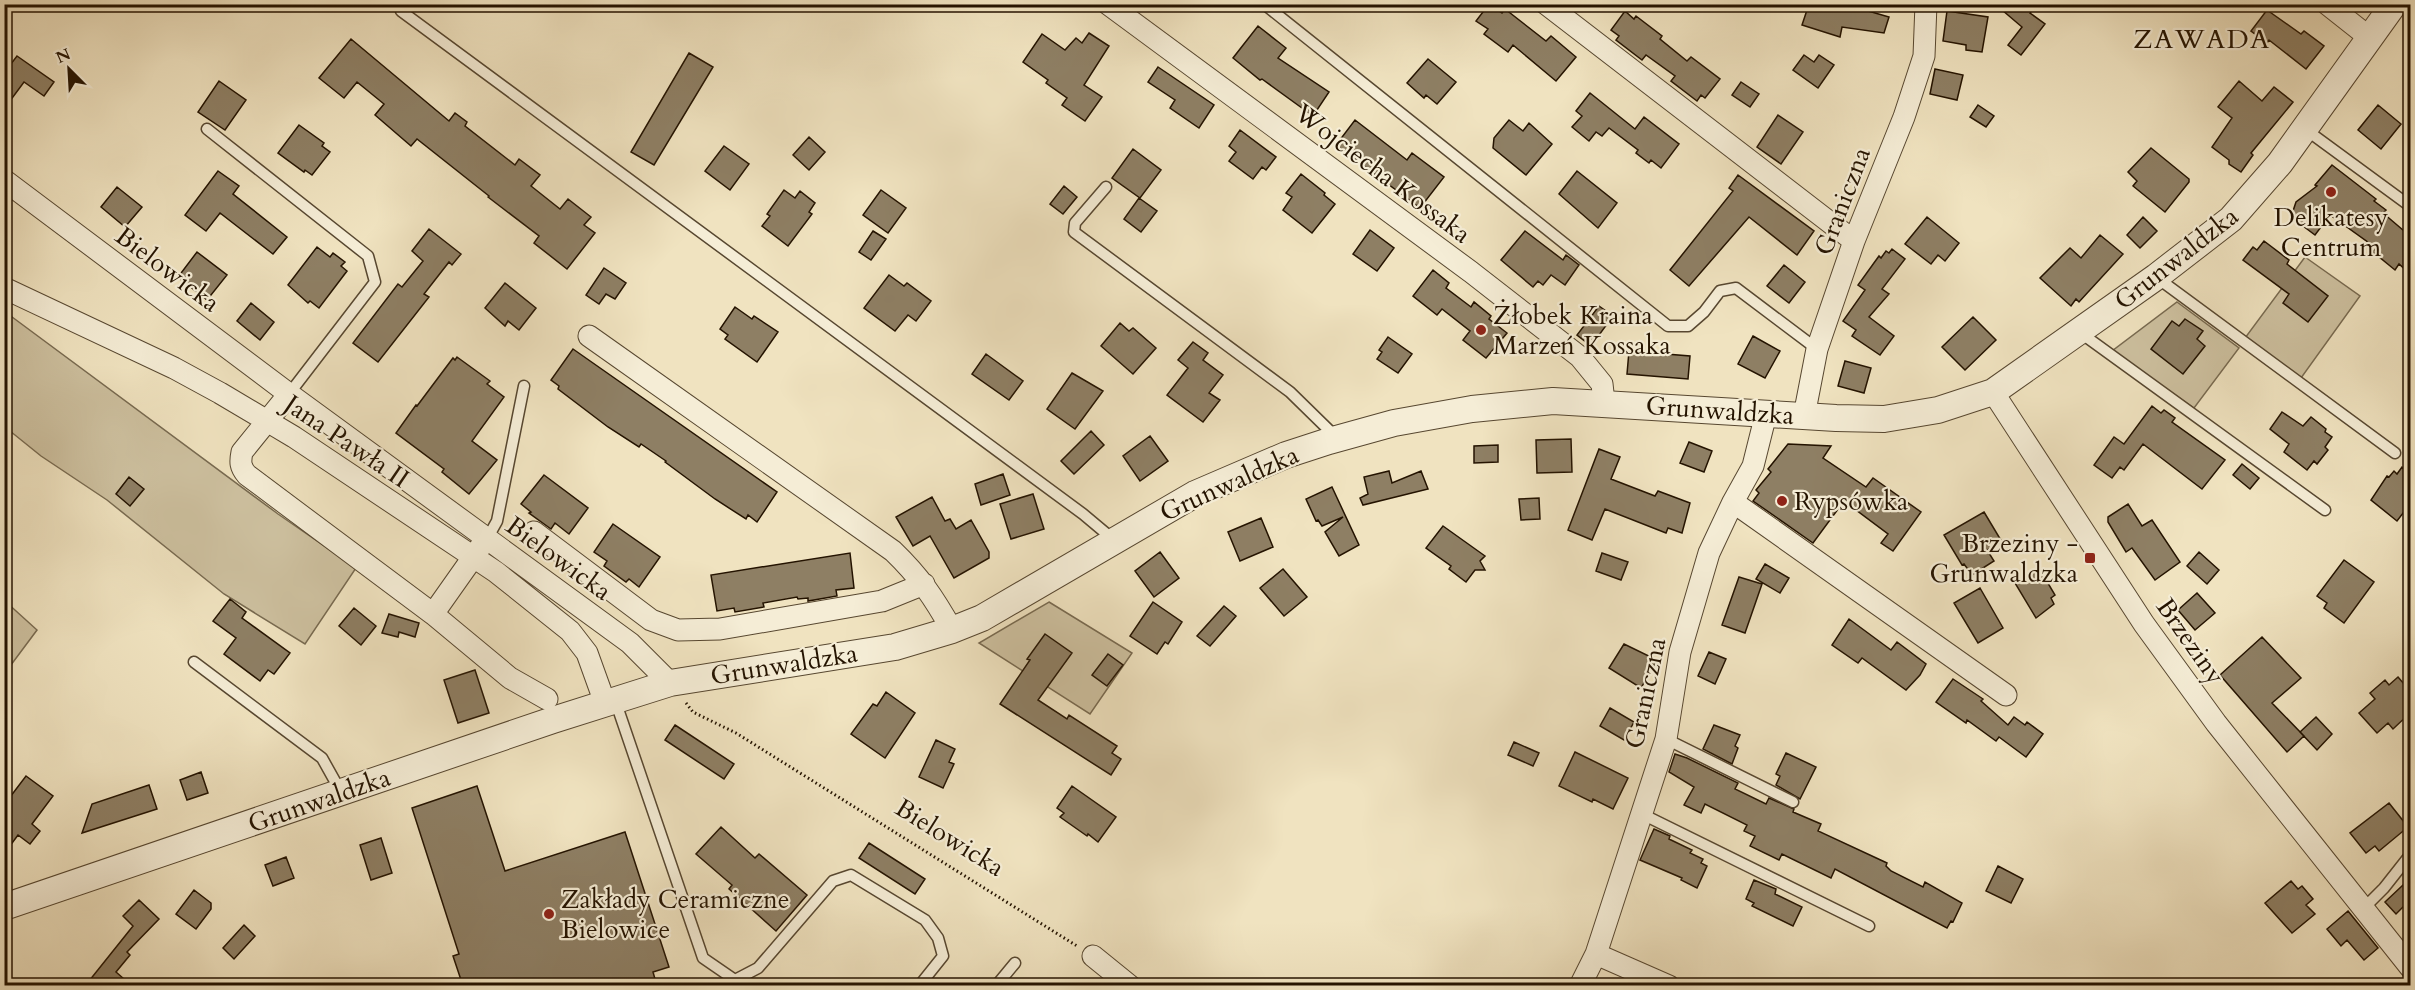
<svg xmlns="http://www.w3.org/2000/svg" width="2415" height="990" viewBox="0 0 2415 990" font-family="Cardo,serif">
	<rect width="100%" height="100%" fill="#f0e3c0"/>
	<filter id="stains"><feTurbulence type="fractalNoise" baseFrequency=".00333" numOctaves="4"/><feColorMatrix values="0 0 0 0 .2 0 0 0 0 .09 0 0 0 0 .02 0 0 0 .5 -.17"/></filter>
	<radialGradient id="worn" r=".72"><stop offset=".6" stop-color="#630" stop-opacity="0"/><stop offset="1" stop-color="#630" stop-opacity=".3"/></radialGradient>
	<path fill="#cdc09f" stroke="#786a50" stroke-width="1.5" d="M2305,257L2360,296L2301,378L2245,338Z
		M2177,302L2239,348L2194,408L2112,351Z
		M4,311L278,514L356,568L305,644L224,594L107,500L41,456L5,427Z
		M5,601L37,630L5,673Z
		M1049,602L1132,653L1090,714L979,643Z"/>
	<path fill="#8e7f64" stroke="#241300" stroke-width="1.5" d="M1489,4L1502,13L1505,9L1546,41L1551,36L1576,57L1556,81L1513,45L1508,52L1484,34L1488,29L1476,21Z
		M1809,4H1844L1889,17L1884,33L1842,27L1840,37L1802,25Z
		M1995,4H2037L2030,13L2045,24L2021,55L2008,45L2022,27Z
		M2267,10L2301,34L2304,31L2324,46L2306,69L2269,40L2267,43L2251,31Z
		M1625,11L1634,19L1636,16L1662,36L1660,39L1687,61L1691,57L1720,79L1705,98L1701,95L1697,101L1671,81L1675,76L1646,55L1642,60L1616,40L1619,36L1611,30Z
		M1947,11L1988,17L1982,52L1966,50V45L1943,41Z
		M1258,26L1286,48L1278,58L1329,92L1313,116L1262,79L1260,80L1233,58Z
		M1089,33L1109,46L1084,85L1102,97L1085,121L1062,105L1067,98L1046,83L1048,80L1023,62L1042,34L1065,50L1076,38L1082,43Z
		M351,39L449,121L455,113L467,122L465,126L515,165L519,159L540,175L531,186L560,209L568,199L591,217L584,225L595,233L567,269L534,243L539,236L488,197L489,196L417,139L411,146L375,115L384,104L357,82L344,98L319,78Z
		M689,53L713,67L654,165L631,152Z
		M1804,55L1814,62L1819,55L1834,65L1818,88L1793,70Z
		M17,56L54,82L44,96L24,82L4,109V73Z
		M1428,59L1456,82L1437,104L1426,95L1424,98L1407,83Z
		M1158,67L1214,105L1199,128L1170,108L1175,100L1148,82Z
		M1935,69L1963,75L1957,100L1930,94Z
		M219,81L246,100L225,130L198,112Z
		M2239,81L2262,101L2274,87L2293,102L2251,153L2253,155L2241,172L2229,164V160L2212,147L2232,118L2218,107Z
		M1741,82L1759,94L1750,107L1732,95Z
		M1590,93L1635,129L1644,117L1679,144L1661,168L1651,160L1649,163L1636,153L1638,150L1609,128L1602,136L1596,132L1589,141L1572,127L1582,116L1576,111Z
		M1978,105L1994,116L1986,127L1970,117Z
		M2378,105L2401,124L2381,149L2358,130Z
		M1778,115L1803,132L1781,164L1757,147Z
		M1355,120L1407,160L1412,153L1444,177L1420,208L1336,145Z
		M1509,120L1523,131L1529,123L1552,144L1526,175L1493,148L1494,138Z
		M299,125L324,143L322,146L330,152L312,175L305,170L304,172L278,153Z
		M1240,130L1276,157L1266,170L1262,167L1253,179L1229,161L1236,152L1229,146Z
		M809,137L825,152L809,170L793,155Z
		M724,146L749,164L730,190L705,171Z
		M2151,148L2189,179V182L2165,212L2133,186L2137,181L2128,172Z
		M1133,149L1161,170L1140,198L1112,178Z
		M2332,165L2376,199L2374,201L2386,210L2383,213L2410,236V274L2399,264L2395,270L2373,252L2376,248L2330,215L2315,235L2291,217L2296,202L2317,186L2315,185Z
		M218,171L239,186L233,194L287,237L273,254L220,213L206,231L185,215Z
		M1577,171L1617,203L1598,228L1559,194Z
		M1301,174L1325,193L1324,195L1335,204L1312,233L1283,210L1292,197L1286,193Z
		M1738,175L1814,231L1797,255L1749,217L1689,286L1670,270L1733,191L1729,188Z
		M1064,186L1077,197L1063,214L1050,204Z
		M117,187L142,207L125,227L101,207Z
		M784,190L795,198L800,191L815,203L809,212L812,214L788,246L762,226L770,216L767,214Z
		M881,190L906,208L888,233L863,215Z
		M1139,198L1157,211L1141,232L1124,219Z
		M1927,217L1959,243L1945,261L1938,255L1931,264L1905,244Z
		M2143,217L2157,231L2140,248L2127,235Z
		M429,229L461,254L452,265L449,262L424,294L429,297L378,362L353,343L398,284L402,287L423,261L412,251Z
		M1370,230L1394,248L1377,271L1353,254Z
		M873,231L886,239L871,260L859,252Z
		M1525,231L1563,260L1566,255L1579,265L1565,285L1551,275L1543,285L1538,281L1533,287L1501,260Z
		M2100,235L2123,254L2079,302L2076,299L2071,306L2040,278L2070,248L2081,258Z
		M2264,241L2289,260L2287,264L2328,296L2308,322L2283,303L2289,294L2243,260L2253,247L2257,250Z
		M317,247L330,257L333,253L345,262L341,266L347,271L319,308L310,301L308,303L288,285Z
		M1892,249L1905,259L1882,289L1889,294L1869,317L1894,336L1880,355L1852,336L1856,330L1843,321L1865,290L1858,285L1879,256L1881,258L1886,251L1889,253Z
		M197,252L227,275L207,300L178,277Z
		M1784,265L1805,282L1789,303L1767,286Z
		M604,268L626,283L615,299L606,294L599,304L586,295Z
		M1433,270L1449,283L1446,288L1471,307L1474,302L1491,316L1489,319L1507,333L1486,358L1463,340L1470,331L1442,309L1437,315L1413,296Z
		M889,275L904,286L907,283L931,301L916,321L908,315L895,331L864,308Z
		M505,283L536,308L519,330L508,321L505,326L485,308Z
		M251,303L274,322L260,340L237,321Z
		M1599,306L1613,316L1591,346L1577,335Z
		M735,307L752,319L754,316L778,332L757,362L725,339L728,335L720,329Z
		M1973,317L1996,340L1965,370L1942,347Z
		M2185,319L2203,331L2197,339L2205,346L2183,374L2151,349L2172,321L2179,326Z
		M1120,323L1129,331L1133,328L1156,348L1133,374L1101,346Z
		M1753,336L1780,351L1765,378L1738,364Z
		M1388,337L1412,354L1398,373L1377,359L1382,352L1379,350Z
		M1193,342L1208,353L1203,360L1223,375L1209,393L1220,400L1203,422L1167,395L1188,368L1178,360Z
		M573,349L777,492L757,522L748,515L746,519L715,499L665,462L666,461L641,444L639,447L608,427L558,389L559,386L551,380Z
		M1629,351L1690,356L1688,379L1627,374Z
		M986,354L1023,381L1009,400L972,374Z
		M457,357L490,381L487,384L504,397L472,441L497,460L469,494L442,472L444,469L396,433L416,405L417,406L453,358L455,360Z
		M1845,361L1871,368L1864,393L1838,386Z
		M1072,373L1103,391L1075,429L1047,409Z
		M2152,406L2161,413L2164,410L2175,418L2172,422L2225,460L2202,489L2143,444L2124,470L2120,467L2112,478L2094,465L2114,437L2124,444Z
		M2282,412L2303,426L2311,417L2326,429L2325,432L2332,437L2325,447L2328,450L2317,464L2314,461L2307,470L2284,452L2289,444L2270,429Z
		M1091,431L1104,445L1074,474L1061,461Z
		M1150,436L1168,461L1140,481L1123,456Z
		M1571,439L1572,472L1537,473L1536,440Z
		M1689,442L1712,451L1704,472L1680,463Z
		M1788,444L1831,446L1823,458L1866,487L1873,478L1921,512L1893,551L1881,543L1888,534L1844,501L1813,543L1753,501L1759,493L1756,490L1771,472L1768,469Z
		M1498,445V462L1474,463V446Z
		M1599,449L1620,457L1611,479L1655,496L1658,491L1690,503L1682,533L1668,528L1666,533L1605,509L1592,540L1568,530Z
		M2242,464L2259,478L2250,489L2233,475Z
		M2402,467L2410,473V504L2397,521L2371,500L2387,476L2389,477L2394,471L2397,474Z
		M1389,471L1392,483L1421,471L1428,489L1363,505L1360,498L1368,494L1364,477Z
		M1003,474L1010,495L981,505L975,484Z
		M544,475L588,508L569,534L555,523L551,529L529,513L531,512L521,504Z
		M129,477L144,489L130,506L116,494Z
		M1332,487L1359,545L1339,556L1325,532L1343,517L1322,526L1318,520L1316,521L1306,499Z
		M1033,494L1044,529L1011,539L1000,504Z
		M932,497L945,521L950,519L956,529L971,520L989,552V558L954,578L930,536L913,546L896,517Z
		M1539,498L1540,519L1521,520L1519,499Z
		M2128,504L2142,526L2152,520L2180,562L2155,580L2132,548L2126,552L2108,522V517Z
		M1984,512L2002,542L1987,550L1994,561L1972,575L1964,564L1962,565L1944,535Z
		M1261,518L1273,547L1240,561L1228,532Z
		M613,524L660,557L639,587L629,579L626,582L604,566L607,561L594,552Z
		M1443,526L1485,556L1480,561L1485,570H1475L1466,582L1449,569L1451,566L1426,548Z
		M1160,552L1179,578L1154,597L1135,571Z
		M2199,552L2219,570L2207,584L2187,566Z
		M850,553L854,588L836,590L837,596L808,601V598L798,599L797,597L763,603L764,607L735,612L734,608L717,611L711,575Z
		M1602,553L1628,562L1621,580L1596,571Z
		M2344,560L2374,582L2344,623L2324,608L2327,603L2317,596Z
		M1765,564L1789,578L1780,593L1756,579Z
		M2039,568L2055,595L2051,598L2054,604L2036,618L2015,583Z
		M1283,569L1307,597L1284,616L1260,588Z
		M1739,577L1762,584L1745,633L1722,625Z
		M1980,588L2003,628L1978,643L1954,603Z
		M2197,593L2215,613L2195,630L2178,610Z
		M230,599L246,612L242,618L290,653L274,674L268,670L260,681L224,654L236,638L213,621Z
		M1153,602L1182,622L1168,644L1165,642L1157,654L1130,636Z
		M1224,606L1236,616L1210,646L1197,636Z
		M354,608L376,626L361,645L339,626Z
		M389,614L419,623L415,637L399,632L398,637L382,633Z
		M1849,619L1891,650L1897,642L1926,664L1920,675L1906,690L1862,658L1858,663L1832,645Z
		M1045,634L1072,653L1038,700L1067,719L1069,715L1117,746L1112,753L1121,759L1111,775L1000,704L1030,660L1027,659Z
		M2262,637L2301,678L2272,703L2304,736L2287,752L2220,675Z
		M1624,644L1657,660L1641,688L1609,668Z
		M1709,652L1726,659L1715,684L1698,676Z
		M1108,654L1123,665L1107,686L1092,675Z
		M475,670L489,713L458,723L444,680Z
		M2398,677L2410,691V713L2393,729L2388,723L2377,733L2359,713L2375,699L2370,693L2385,680L2389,685Z
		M1953,679L1983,699L1981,701L2008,725L2014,717L2025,725L2027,722L2043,734L2026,757L1999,737L1996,741L1967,720L1966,723L1936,702Z
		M886,692L915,713L885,758L851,734L873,704L877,706Z
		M1610,708L1634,722L1624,740L1600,726Z
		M2316,717L2332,734L2317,750L2300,732Z
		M675,725L734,764L724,779L665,740Z
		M1714,725L1740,735L1735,746L1738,748L1732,764L1703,749Z
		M936,740L955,749L949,762L954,764L943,788L919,777Z
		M1514,742L1539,753L1533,766L1508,755Z
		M1575,752L1628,778L1613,809L1593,799L1592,802L1559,786Z
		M1786,753L1816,767L1800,799L1776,785L1780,776L1776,774Z
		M1675,754L1687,758L1738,783L1735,789L1766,804L1769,798L1794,809L1793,812L1821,824L1818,831L1887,863L1886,866L1891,871L1923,887L1925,882L1962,903L1953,922L1951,921L1947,928L1835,869L1831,878L1782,854L1779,860L1750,846L1755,836L1744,831L1747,825L1705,804L1701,813L1684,805L1694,787L1669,772Z
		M201,772L208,793L187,800L180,780Z
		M26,776L53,796L32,824L40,831L30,844L18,835L4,854V805Z
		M149,785L157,809L82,833L92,804Z
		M477,786L505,871L625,832L669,967L653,972L657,986H567L566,980L549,986H463L453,956L459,954L412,808Z
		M1072,786L1116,817L1098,842L1088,834L1087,836L1060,817L1064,813L1057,808Z
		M2389,803L2408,827L2379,851L2375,846L2366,853L2350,833Z
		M721,827L755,858L759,854L807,895L776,931L729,889L732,885L696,854Z
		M1654,829L1670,836L1669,839L1692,850L1690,853L1703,859L1701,863L1707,866L1697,888L1681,880L1682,878L1640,860Z
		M381,838L392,873L371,880L360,845Z
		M869,843L925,879L915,894L859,858Z
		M286,857L294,878L273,886L265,865Z
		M1998,866L2023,879L2011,903L1986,891Z
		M1754,880L1776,889L1775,894L1802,907L1793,926L1752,906L1754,903L1746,899Z
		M2291,881L2298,889L2302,886L2313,899L2306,905L2315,914L2292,933L2265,903Z
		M2403,885L2410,892V900L2396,914L2385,902Z
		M194,890L211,903V909L196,929L176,914Z
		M139,900L159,919L127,952L130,955L116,972L132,986H85L133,926L123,916Z
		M2348,911L2378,948L2364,960L2347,940L2341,946L2327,929Z
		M244,925L255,936L234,959L223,948Z"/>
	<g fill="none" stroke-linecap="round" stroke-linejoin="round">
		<defs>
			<path id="service" d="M1264,4L1668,326H1688L1704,312L1720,291L1736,288L1817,349
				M401,11L1083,514L1114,540
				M207,129L368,256L375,282L289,394
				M2305,129L2410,206
				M1106,187L1075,223L1074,232L1290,392L1337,438
				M2156,277L2395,453
				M2078,331L2325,510
				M487,539L497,521L524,386
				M194,662L322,758L341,792
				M615,700L703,958L735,980L739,984
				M1666,739L1793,802
				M1642,814L1869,926
				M2363,909L2384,888L2410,855
				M735,980L758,968L833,881L851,875L925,920L938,938L943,956L919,986
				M4,983L8,986
				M996,986L1015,963"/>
			<path id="minor" d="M1108,4L1471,272L1580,357L1602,384L1604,402
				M1546,4L1854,241
				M2327,4L2370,38
				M4,180L289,394L630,643L670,683
				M4,288L174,368L220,393L294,437L496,572L570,631L587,653L605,703
				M589,336L893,551C920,577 934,598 952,630
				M1993,392L2144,624L2216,723L2410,967
				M289,394L242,452C240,462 240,467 247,475L433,614L510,678L547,699
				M1804,416L1817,349L1854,241L1904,117L1924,56L1926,4
				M1733,502L2006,695
				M534,532L651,620L678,630L720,629L882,601L924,584
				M433,614L481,546
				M1596,954L1669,986
				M1093,956L1130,986
				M1580,986L1596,954L1666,739L1680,652L1709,553L1733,502L1753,466L1766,414"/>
			<path id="tertiary" d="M4,907L553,720L670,683L895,647L952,630L982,618L1195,494L1286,455L1329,441L1394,423L1472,409L1553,401L1836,418L1884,419L1938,410L1993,392L2156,277L2231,219L2280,163L2394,4"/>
		</defs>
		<use href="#service" stroke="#574730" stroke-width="13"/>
		<use href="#minor" stroke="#574730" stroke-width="23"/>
		<use href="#tertiary" stroke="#574730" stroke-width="28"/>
		<path stroke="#241300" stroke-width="3" stroke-dasharray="1.5 3" stroke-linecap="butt" d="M686,703L693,712L736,733L1077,946"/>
		<use href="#service" stroke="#f5edd6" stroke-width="10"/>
		<use href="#minor" stroke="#f5edd6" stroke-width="21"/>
		<use href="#tertiary" stroke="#f5edd6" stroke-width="26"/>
	</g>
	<g fill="#8f2418" stroke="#f5edd6" stroke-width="2">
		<circle cx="2331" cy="192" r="6"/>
		<circle cx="1481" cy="330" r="6"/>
		<circle cx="1782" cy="501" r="6"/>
		<rect x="2084" y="552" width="12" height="12" rx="3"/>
		<circle cx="549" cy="914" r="6"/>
	</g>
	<g text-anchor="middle" stroke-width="4.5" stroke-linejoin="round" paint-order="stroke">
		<g font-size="26" fill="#241300" stroke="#f5edd6">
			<text transform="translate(1383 173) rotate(37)" y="9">Wojciecha Kossaka</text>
			<text transform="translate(1842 201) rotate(-69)" y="9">Graniczna</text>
			<text transform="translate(2176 258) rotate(-38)" y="9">Grunwaldzka</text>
			<text transform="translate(168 269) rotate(37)" y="9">Bielowicka</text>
			<text transform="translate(1720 410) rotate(4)" y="9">Grunwaldzka</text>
			<text transform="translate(347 441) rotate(34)" y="9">Jana Pawła II</text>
			<text transform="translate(1229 483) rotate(-24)" y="9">Grunwaldzka</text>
			<text transform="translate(559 558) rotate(36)" y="9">Bielowicka</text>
			<text transform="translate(2191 641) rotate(55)" y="9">Brzeziny</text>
			<text transform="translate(784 664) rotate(-9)" y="9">Grunwaldzka</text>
			<text transform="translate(1645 693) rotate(-78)" y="9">Graniczna</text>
			<text transform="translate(319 800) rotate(-19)" y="9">Grunwaldzka</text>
			<text transform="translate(950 837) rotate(32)" y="9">Bielowicka</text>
		</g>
		<g font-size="26" fill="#241300" stroke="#f5edd6" text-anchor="start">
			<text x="2331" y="226" text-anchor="middle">Delikatesy<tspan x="2331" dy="30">Centrum</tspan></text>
			<text x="1493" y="324">Żłobek Kraina<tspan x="1493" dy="30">Marzeń Kossaka</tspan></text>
			<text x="1794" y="510">Rypsówka</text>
			<text x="2078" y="552" text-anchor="end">Brzeziny -<tspan x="2078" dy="30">Grunwaldzka</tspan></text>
			<text x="561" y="908">Zakłady Ceramiczne<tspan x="561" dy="30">Bielowice</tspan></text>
		</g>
		<g font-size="27" letter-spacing="1.5" fill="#241300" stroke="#f5edd6">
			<text x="2202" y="48">ZAWADA</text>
		</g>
	</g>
	<rect width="2415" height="990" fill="none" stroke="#f0e3c0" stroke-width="24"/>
	<rect x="6" y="6" width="2403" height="978" fill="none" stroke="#241300" stroke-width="3"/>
	<rect x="12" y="12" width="2391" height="966" fill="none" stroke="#241300" stroke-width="1.5"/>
	<g transform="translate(69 69) rotate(336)" stroke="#f5edd6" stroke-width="4.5" paint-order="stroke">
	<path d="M0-4.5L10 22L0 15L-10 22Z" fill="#241300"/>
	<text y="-9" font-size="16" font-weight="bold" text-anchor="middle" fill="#241300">N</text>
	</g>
	<rect width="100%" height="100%" filter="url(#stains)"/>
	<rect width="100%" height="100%" fill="url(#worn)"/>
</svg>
